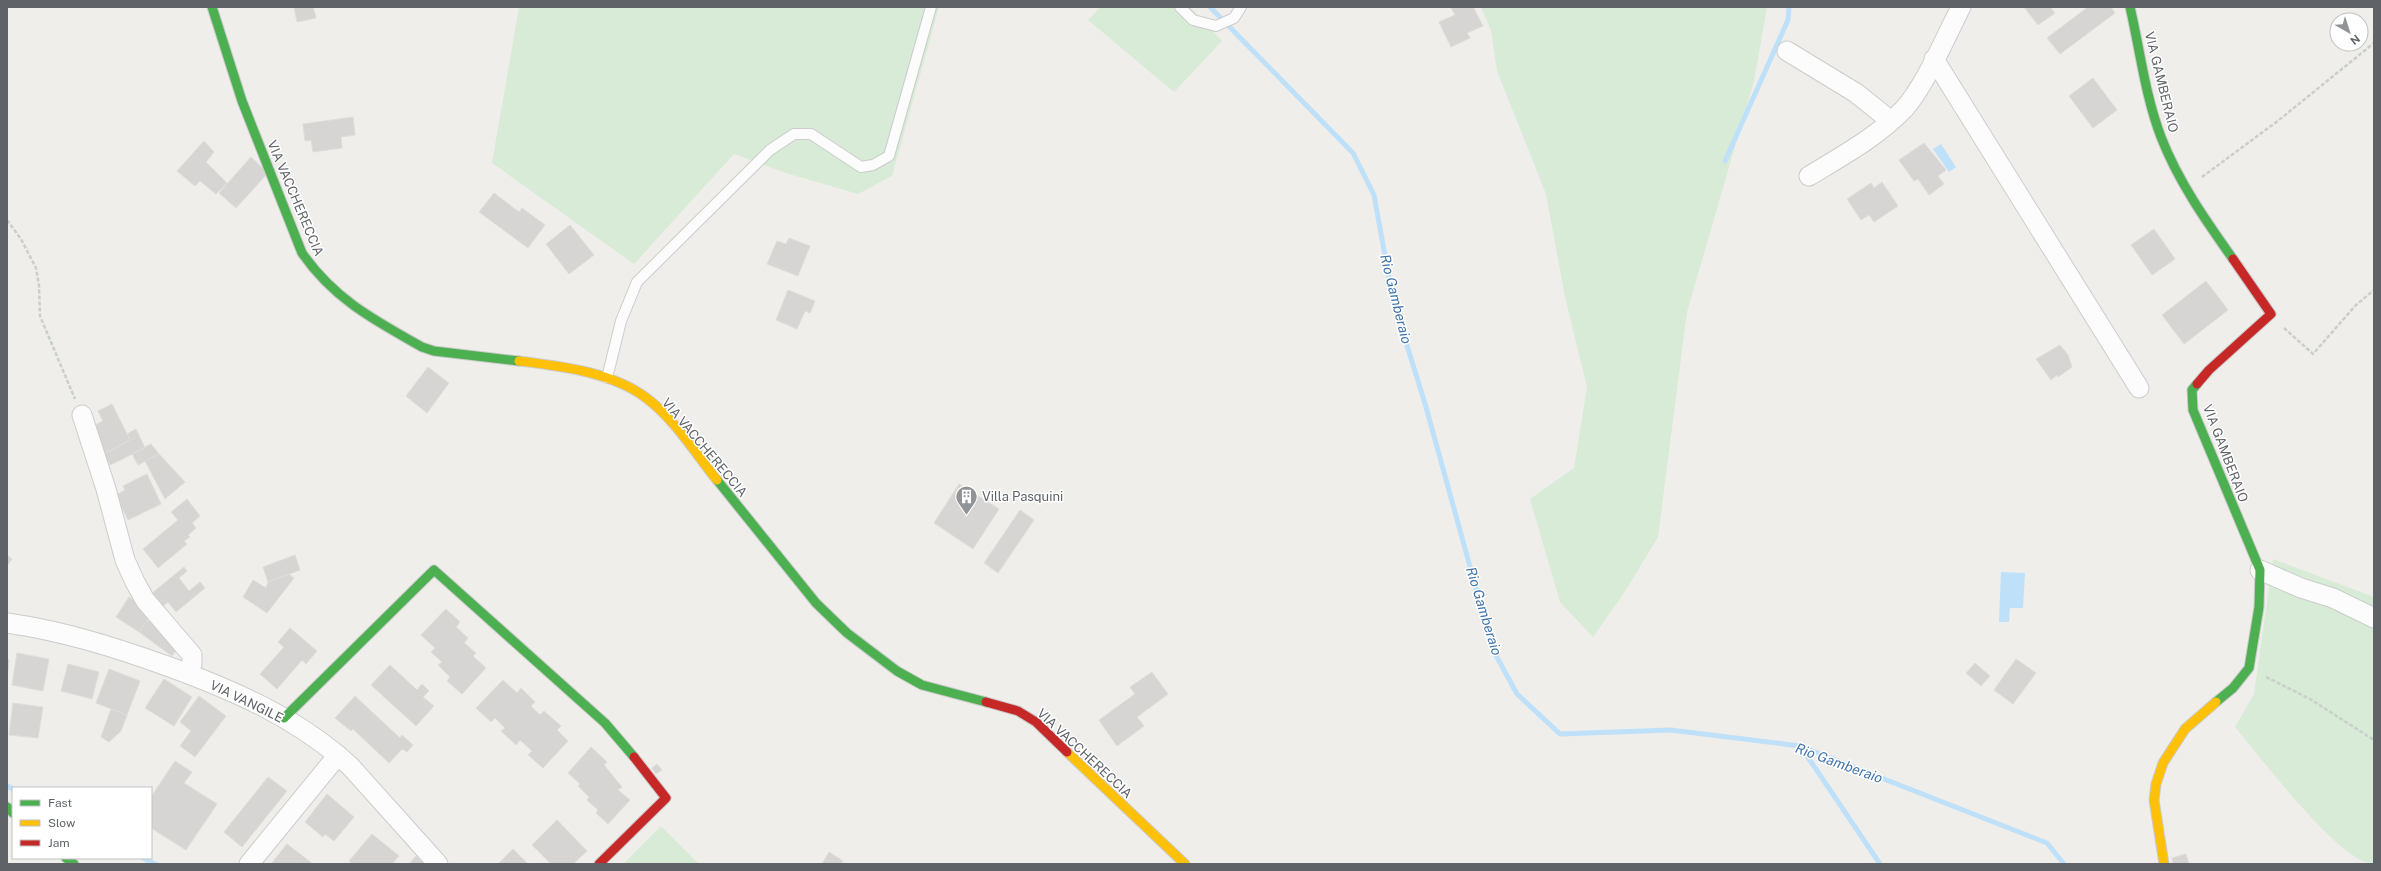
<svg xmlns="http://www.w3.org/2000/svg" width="2381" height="871" viewBox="0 0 2381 871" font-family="'Public Sans',sans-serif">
	<rect width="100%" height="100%" fill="#efeeea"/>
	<path fill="#d8ebd6" d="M519,7H939L892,176L858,194L789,174L734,154L634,264L492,163Z
		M1100,7H1190L1222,41L1174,92L1088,20Z
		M1481,7H1767L1754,81L1687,312L1658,537L1624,593L1593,637L1560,602L1530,499L1574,468L1587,387L1565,297L1546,194L1497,71L1491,30Z
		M2273,559L2374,597V864C2340,864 2259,755 2235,727L2254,694Z
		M661,826L699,864H623Z"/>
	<path fill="#bfe0f9" d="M1941,144L1956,167L1949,172L1933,149Z
		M2001,572L2025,573L2023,608H2010L2009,622H1999Z"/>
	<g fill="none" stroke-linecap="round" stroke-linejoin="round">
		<path stroke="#bfe0f9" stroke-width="5" d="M1210,7L1353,153L1374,195L1393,300L1426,407L1493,650L1517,694L1560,734L1671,730L1800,746L2047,843L2064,864
			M1725,161L1788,20L1789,7
			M1801,747L1880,864
			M7,786L13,789
			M143,858L155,864"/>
	</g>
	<path fill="#d6d5d3" stroke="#deddd9" d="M294,7H313L316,18L297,22Z
		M1451,7H1473L1483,26L1467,33L1470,38L1451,47L1439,22L1455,15Z
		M2024,7H2050L2055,13L2038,25Z
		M2088,7H2111L2115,13L2060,54L2047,38Z
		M2093,78L2117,110L2093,128L2069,96Z
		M353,117L355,135L341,137L342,148L313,152L311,140L305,141L303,124Z
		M204,141L214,152L206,162L227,183L216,194L200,181L195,186L177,171Z
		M1924,143L1946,170L1938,176L1944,184L1929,195L1918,179L1914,181L1899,160Z
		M251,157L268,173L236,208L219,193Z
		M1882,182L1898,206L1874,222L1869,215L1861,220L1847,199L1871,183L1874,188Z
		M494,193L519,212L522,208L545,225L528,248L479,212Z
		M570,225L594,255L569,274L546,244Z
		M2154,229L2175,259L2152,275L2131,245Z
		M789,238L810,246L798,276L767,264L777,241L786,244Z
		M2206,281L2228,310L2184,344L2162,315Z
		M788,290L815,301L810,313L805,311L797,329L776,320Z
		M2060,345L2068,355L2072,367L2058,377L2057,375L2051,380L2036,359Z
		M428,367L449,383L427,413L406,396Z
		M112,404L130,440L104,454L91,427L103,421L98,411Z
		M136,429L145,448L110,465L104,454L130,440L127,434Z
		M151,444L159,454L138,465L132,454Z
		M159,454L185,482L165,499L145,461Z
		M147,474L161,504L128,520L116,495L125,490L123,486Z
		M959,484L999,509L973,549L934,523Z
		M187,499L200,516L192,523L196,528L188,535L190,537L184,541L187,544L158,568L143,549L178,520L171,512Z
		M1020,510L1034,520L998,573L984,563Z
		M7,555L12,559L7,566Z
		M295,555L300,570L268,582L263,567Z
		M184,567L187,571L179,578L189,591L200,582L205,588L176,612L168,602L162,607L151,594Z
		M289,574L294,578L267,613L243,597L253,580L266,588L268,582Z
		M129,597L152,612L139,632L116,617Z
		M446,609L460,622L456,627L468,638L464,643L476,653L473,656L486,668L462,694L447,681L450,677L438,665L442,662L431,652L435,648L421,635Z
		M147,620L181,644L172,656L139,632Z
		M290,628L317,651L306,664L302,660L277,689L260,674L284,647L278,642Z
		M17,653L49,659L43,691L12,685Z
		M7,659L9,660L7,680Z
		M2016,659L2036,673L2013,704L1994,690Z
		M1975,663L1990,676L1981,686L1966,673Z
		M68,664L99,672L92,699L61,691Z
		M390,665L417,690L422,684L429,691L423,697L434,706L416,726L371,685Z
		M109,669L140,681L127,715L96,703Z
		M1152,672L1168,694L1137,717L1144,726L1117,746L1099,720L1135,694L1130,687Z
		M164,679L192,697L174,726L145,708Z
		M503,680L517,693L521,688L535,702L531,706L540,715L544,711L561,726L557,730L568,741L543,768L528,755L532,751L520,740L516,745L501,731L505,728L495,718L491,722L476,708Z
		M199,696L226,716L195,757L180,746L191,731L180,722Z
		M355,696L400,738L402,735L413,745L407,752L402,749L389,763L353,729L351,731L335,718Z
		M13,703L43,707L38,738L9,735Z
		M111,709L127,715L121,731L109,742L101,737Z
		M591,747L607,762L604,765L622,787L618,790L630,800L608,824L596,813L598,810L587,800L589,797L578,786L580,784L568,773Z
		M175,761L192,772L184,783L217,804L186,850L151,828V797Z
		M657,764L662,770L656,774L652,768Z
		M268,777L287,791L242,847L224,832Z
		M327,794L354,817L334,841L325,834L323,837L305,822Z
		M557,820L587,851L573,864H551L532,845Z
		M372,834L399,856L392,864H353L349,861Z
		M287,844L313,864H271Z
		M513,849L528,864H498Z
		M829,852L843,861L841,864H822Z
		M2186,854L2189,864H2173L2172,858Z
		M416,856L424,864H409Z"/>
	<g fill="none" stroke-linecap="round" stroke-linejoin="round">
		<defs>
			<path id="lane" d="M1180,7L1193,20L1216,26L1234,18L1241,7
				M607,378L621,321L637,282L770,150L794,134H811L861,167L873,165L889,156L931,7"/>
			<path id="street" d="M1787,51L1856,93L1891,121
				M1934,59L2139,388
				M1809,176C1842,156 1877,137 1904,109C1925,86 1946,36 1961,7
				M82,415L106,489L125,560L135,582L145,600L192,655V664L188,674
				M2260,570L2301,588L2333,598L2374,618
				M7,623C63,631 114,647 167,666C233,690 298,718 350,766L438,864
				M249,864L338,755"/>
			<path id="fast" d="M212,7L242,101L302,253C334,299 374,320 422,347L434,351L519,361
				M2130,7C2140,50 2145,95 2161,137C2178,181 2206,221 2233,259
				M2197,384L2192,390L2193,410L2260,570L2259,607L2249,668L2233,688L2216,702
				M717,480L816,603L847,633L897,671L922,685L986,702
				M284,718L434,570L605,723L634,757
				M7,807L13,813
				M66,858L74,864"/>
			<path id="slow" d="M519,361C560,366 611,372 645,397C674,418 695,453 717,480
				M1067,752L1185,864
				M2164,864L2154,800L2156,784L2163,763L2185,729L2216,702"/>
			<path id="jam" d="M2197,384L2209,370L2271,314L2233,259
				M986,702L1018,711L1036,722L1067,752
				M599,864L666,798L634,757"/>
		</defs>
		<use href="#lane" stroke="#cbcccc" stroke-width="12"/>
		<use href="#street" stroke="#cbcccc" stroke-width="21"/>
		<use href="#fast" stroke="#cacacb" stroke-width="11"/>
		<use href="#slow" stroke="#cacacb" stroke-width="11"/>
		<use href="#jam" stroke="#cacacb" stroke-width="11"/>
		<path stroke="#cacfcc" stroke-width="2.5" stroke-dasharray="4 2" stroke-linecap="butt" d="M2202,177L2279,120L2374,43
			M7,220L21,239L36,268L39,285L40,316L75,399
			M2284,328L2313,354L2356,305L2374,290
			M2266,677L2310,699L2374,740"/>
		<use href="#lane" stroke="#fdfcfc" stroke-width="10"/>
		<use href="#street" stroke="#fdfcfc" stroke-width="19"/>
		<use href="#fast" stroke="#4caf50" stroke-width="9"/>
		<use href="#slow" stroke="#ffc107" stroke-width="9"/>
		<use href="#jam" stroke="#c62828" stroke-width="9"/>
	</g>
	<defs>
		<symbol id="building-pin" viewBox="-11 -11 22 30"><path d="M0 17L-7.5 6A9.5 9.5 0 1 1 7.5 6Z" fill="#919496" stroke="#fff"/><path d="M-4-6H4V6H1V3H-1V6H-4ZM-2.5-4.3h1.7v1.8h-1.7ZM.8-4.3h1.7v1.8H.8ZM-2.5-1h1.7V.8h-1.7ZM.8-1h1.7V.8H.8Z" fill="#fff"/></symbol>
	</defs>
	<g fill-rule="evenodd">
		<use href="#building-pin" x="954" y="484" width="25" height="34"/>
	</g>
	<g text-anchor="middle" stroke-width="3" stroke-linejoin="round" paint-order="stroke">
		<g font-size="13" fill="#5f6368" stroke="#fff">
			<text transform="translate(2162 82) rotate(76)" y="5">VIA GAMBERAIO</text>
			<text transform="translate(296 198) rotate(67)" y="5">VIA VACCHERECCIA</text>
			<text transform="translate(705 447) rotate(50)" y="5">VIA VACCHERECCIA</text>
			<text transform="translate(2226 453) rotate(69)" y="5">VIA GAMBERAIO</text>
			<text transform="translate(247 701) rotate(26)" y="5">VIA VANGILE</text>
			<text transform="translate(1085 753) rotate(43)" y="5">VIA VACCHERECCIA</text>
		</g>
		<g font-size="13" fill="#5f6368" stroke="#fff" text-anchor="start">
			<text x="982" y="501">Villa Pasquini</text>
		</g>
		<g font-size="14" font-style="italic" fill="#4174aa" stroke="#fff">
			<text transform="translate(1396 299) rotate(76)" y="5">Rio Gamberaio</text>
			<text transform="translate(1484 611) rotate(73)" y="5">Rio Gamberaio</text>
			<text transform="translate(1839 763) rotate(20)" y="5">Rio Gamberaio</text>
		</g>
	</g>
	<rect width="2381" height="871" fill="none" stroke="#5f6368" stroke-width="16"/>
	<rect x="12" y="787" width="140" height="72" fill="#ffffff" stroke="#bfc1c3"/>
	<rect x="20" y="800" width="20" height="6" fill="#4caf50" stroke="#bfc1c3"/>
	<text x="48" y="807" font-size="12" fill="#5f6368">Fast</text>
	<rect x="20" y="820" width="20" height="6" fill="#ffc107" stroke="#bfc1c3"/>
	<text x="48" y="827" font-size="12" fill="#5f6368">Slow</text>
	<rect x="20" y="840" width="20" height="6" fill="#c62828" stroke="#bfc1c3"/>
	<text x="48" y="847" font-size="12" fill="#5f6368">Jam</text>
	<g transform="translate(2349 32) rotate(141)"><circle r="19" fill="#ffffff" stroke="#bfc1c3"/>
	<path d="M0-3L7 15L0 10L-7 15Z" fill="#919496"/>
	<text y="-6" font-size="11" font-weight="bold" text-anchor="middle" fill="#5f6368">N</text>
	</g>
</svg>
